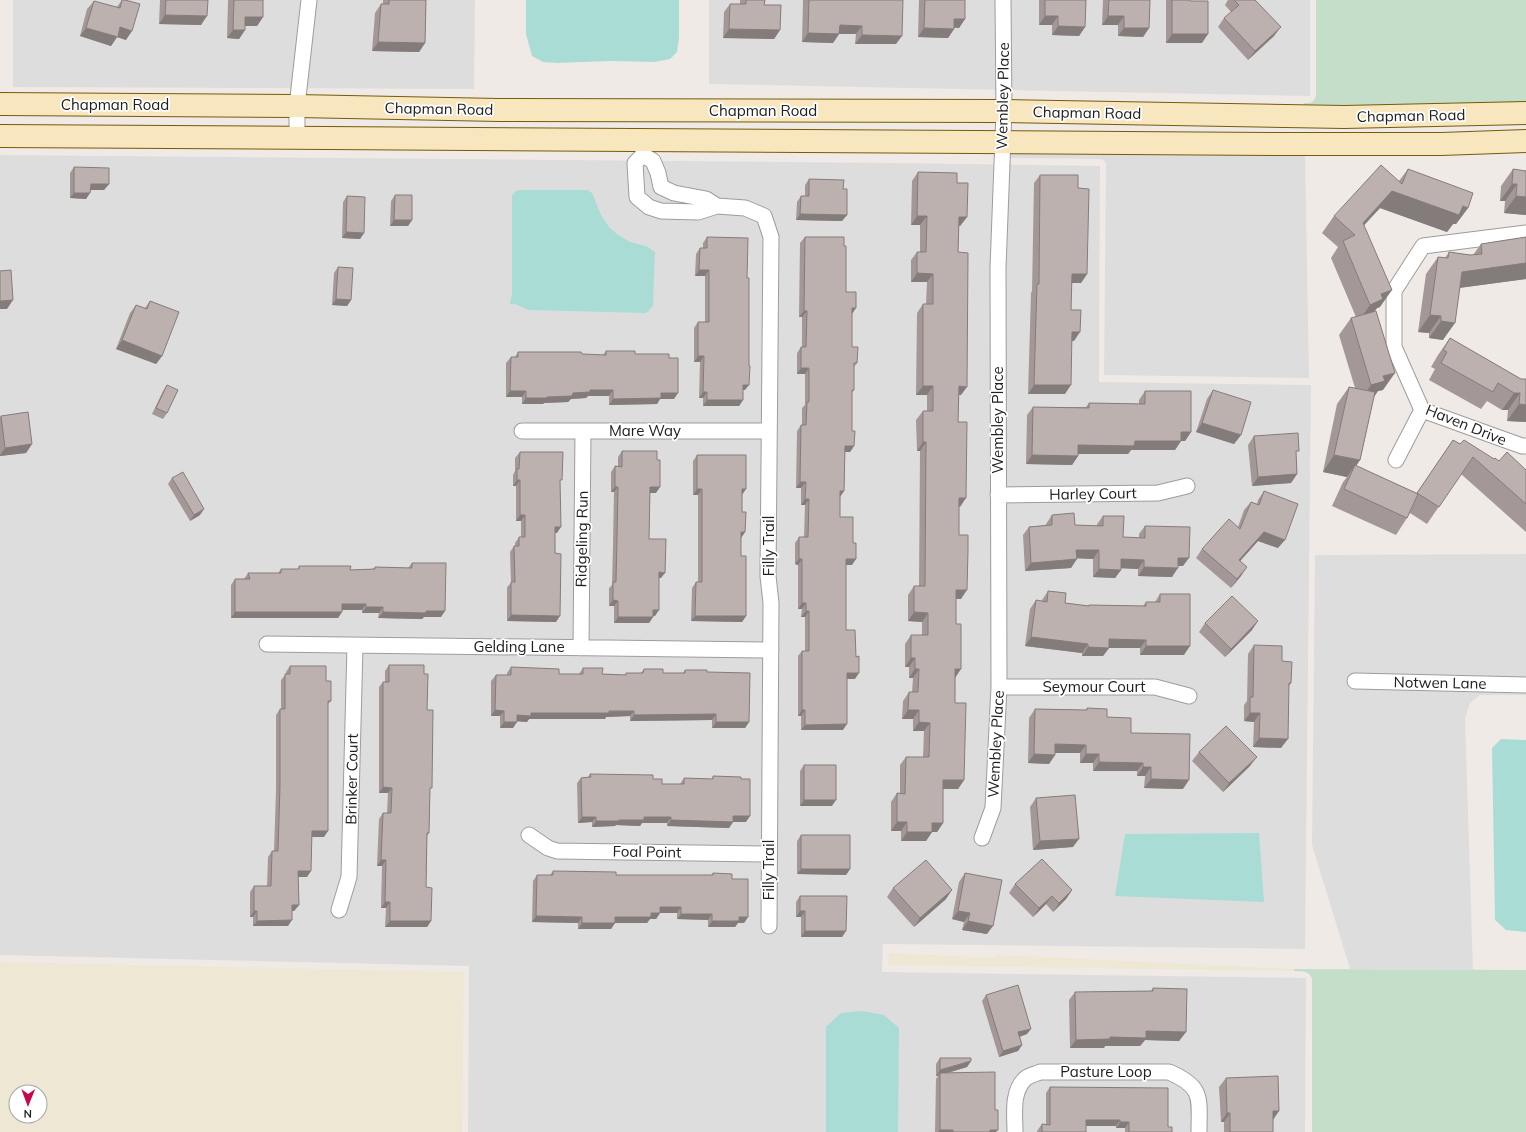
<svg xmlns="http://www.w3.org/2000/svg" width="1526" height="1132" viewBox="0 0 1526 1132" font-family="Mulish,sans-serif">
	<rect width="100%" height="100%" fill="#f0eae7"/>
	<path fill="#deddde" d="M13,0H475L474,89L13,87Z
		M709,0H1310V96L709,84Z
		M1009,150L1305,152L1309,378L1104,375L1106,164L1104,160L1100,159L1009,158Z
		M0,155L893,163L1100,166L1099,382L1311,385L1305,949L883,944L882,972L1306,978L1305,1132H468L469,966L0,955Z
		M1526,554V695H1480L1470,703L1465,718L1473,970L1350,969L1312,845L1315,555Z"/>
	<path fill="#eee7d4" fill-rule="evenodd" d="M889,953L992,958L998,955L1294,969V971L888,965Z
		M0,962L464,972L462,1132H0ZM16,1092H40V1116H16Z"/>
	<path fill="#c5deca" d="M1316,0H1526V105L1304,109V103C1310,103 1314,103 1316,96Z
		M1294,969L1526,970V1132H1312V979C1309,970 1302,972 1294,971Z"/>
	<path fill="#aadcd6" d="M526,0H679V38L677,52L670,59L655,62L609,61L558,63L543,62L532,56L526,34Z
		M521,190H587L592,193L601,215L609,227L617,234L630,242L646,246L655,252L653,306L646,313L529,310L515,304H510L512,294V195L516,191Z
		M1501,739L1526,740V932L1506,930L1495,920L1492,748Z
		M1259,833L1264,902L1115,896L1125,834Z
		M862,1011L884,1015L899,1028L898,1132H826V1027L841,1013Z"/>
	<g fill="none" stroke-linecap="round" stroke-linejoin="round">
		<defs>
			<path id="street" d="M297,138V106L309,0
				M643,139V155L635,163L637,197L649,207L661,211L698,212L717,206L745,208L764,216L771,237L768,576L771,603L769,926
				M643,155L653,161L658,173L661,187L674,193L706,199L717,206
				M1526,233L1423,246L1394,291V347L1422,410L1522,446H1526
				M522,431H769
				M1396,460L1422,410
				M998,495L1158,493L1187,486
				M267,644L771,650
				M581,648L583,431
				M1355,681L1526,685
				M999,687H1155L1189,696
				M529,835L548,848L557,851L769,854
				M982,838L993,808L999,687L998,268L1004,111L1003,0
				M339,910L349,877L355,646
				M1015,1132C1015,1115 1011,1091 1026,1078C1030,1075 1036,1074 1040,1072H1169C1204,1087 1199,1098 1199,1132"/>
			<path id="secondary" d="M0,104L297,106L499,110L1004,111L1344,117L1526,113
				M0,136L1287,144H1441L1526,141"/>
		</defs>
		<use href="#street" stroke="#9d9d9d" stroke-width="17"/>
		<use href="#secondary" stroke="#765b09" stroke-width="24"/>
		<use href="#street" stroke="#fff" stroke-width="15"/>
		<use href="#secondary" stroke="#f8e6be" stroke-width="22"/>
	</g>
	<path fill="#a39897" d="M122,0L126,40L117,37L111,46L80,36L87,9L94,1L117,7Z
		M160,0H208L201,25L159,24Z
		M228,0H263V17L257,26H245V30L239,39L227,38Z
		M383,0H426L425,43L419,52L372,51L375,13L381,4H383Z
		M740,0H765L764,5L780,30L774,39L723,38L724,12L730,4H740Z
		M803,0H903L896,44H855L856,34H839L833,43L802,42Z
		M919,0H965V19L959,28L954,27V29L948,38L918,37Z
		M1039,0H1086L1085,27L1079,36L1052,35V25H1039Z
		M1103,0H1150L1149,28L1143,37L1118,36V25H1102Z
		M1166,0H1190L1202,43H1166Z
		M1228,0H1255L1274,36L1248,60L1218,27L1224,18L1231,12L1225,5Z
		M74,167L109,184L104,190H91L86,199L70,198V173Z
		M1408,169L1468,208L1456,224H1453L1447,232L1380,208L1364,225L1380,307L1377,308L1374,312L1383,390L1378,391L1374,397L1360,460L1356,466L1417,493L1453,440L1460,444L1494,459L1526,470V532L1461,474L1427,524L1410,513L1407,518L1396,535L1332,506L1343,482L1347,477L1323,472L1337,404L1349,387L1355,388L1339,335L1351,318L1356,317L1331,258L1338,247L1322,233L1334,216L1399,181Z
		M1513,169L1526,171V215L1504,213L1505,201H1500L1501,186Z
		M918,172L957,183L967,217L960,226H959L958,252L961,395H959L958,422L960,507H959V535L961,599H956L955,703L964,780L958,789H943V823L937,832H932L926,841H901V831H891V802L897,793L900,794V765L906,757H923L924,731H913V719H902L903,701L909,692H912L913,678H909V667H905V644L911,635H922V622L908,621V595L914,586H919L920,451H917L916,420L923,411H927V395H916L917,313L923,304H926L927,282H911V260L917,252H920V225H911L912,181Z
		M1040,175L1078,188L1087,274L1081,283H1071V310L1074,341H1072L1065,394H1028L1031,293L1032,291L1034,183Z
		M809,179L843,189L847,215L842,221L796,220L797,202L801,196H805V185Z
		M395,195L412,220L408,226H390L391,201Z
		M347,196L364,233L360,239L342,238L343,202Z
		M707,237L745,390H743V400L739,406H703V398H699L700,362H694V328L698,322H705V276H695L696,254L700,248H703V243Z
		M805,237L844,246L846,292L852,314V347L857,363L854,367V390L852,393V431L854,446L850,452H845L844,491L840,496V517L852,565H846V630L855,679H847L843,730H801V716H798V656L802,651H805V617H801L802,609H798V565L795,564V543L799,537H804L805,505H801V488H796L797,431L801,425H802V408L805,405V374H797V353L801,347H802V317H799L800,243Z
		M1526,237V279L1460,288L1443,340L1429,338V333L1418,332L1426,274L1438,257L1445,258L1449,252L1470,255H1473L1481,244Z
		M338,267L351,300L347,306L332,305L334,273Z
		M150,301L162,356L156,364L116,349L130,313L136,305L145,308Z
		M1450,338L1521,379L1526,422L1507,421L1508,410H1502L1487,401L1481,409L1429,380L1435,369L1431,367L1438,355Z
		M606,351L635,354L669,358L674,399H660L657,404L609,405V396H588L586,398L571,399L568,402L544,403L543,404H522V397H506V363L511,357H515L518,352L603,355Z
		M167,385V413L163,419L152,414L163,391Z
		M1213,390L1241,435L1234,444L1196,432L1207,399Z
		M1145,391L1191,432L1185,441H1181L1175,450H1131L1128,454H1078V456L1072,465L1026,464L1027,415L1033,407H1086L1089,403L1139,404V400Z
		M1,416L32,444L26,453L0,456V417Z
		M1254,436L1296,455L1297,474L1291,483L1252,486L1248,445Z
		M622,451L656,493H650L649,539L661,578H659L655,616H653V617L649,623H614V606H609V588L612,585L613,544L614,492H611V472L615,466H618V457Z
		M520,452L560,483L557,533H555L556,622L507,621V587L511,583L510,552L514,546H515V543L519,537H521V521H516V486H513V475L515,471V458Z
		M697,455L742,494V512L745,532L741,538V556L746,616L742,622L691,621L692,588L696,582H698V495H693V461Z
		M172,478L200,515L190,521L168,484Z
		M1264,491L1278,548L1258,541L1240,561L1241,576L1231,588L1196,558L1202,549L1238,527L1244,510L1251,502L1257,504L1258,500Z
		M1052,515L1075,525L1097,526V524L1103,516L1123,537L1139,538V534L1145,526L1183,566H1178L1172,577L1138,576V569L1121,568V570L1115,578L1093,577V559L1077,558L1071,568L1025,571L1023,535L1029,527L1046,525V524Z
		M412,563L441,617H424L422,619L378,618L379,613H362V610H342V612L338,618H231V585L235,579H244L248,573H278L281,569H298L299,566L350,570L373,569L375,567L408,568Z
		M1048,591L1065,603L1088,606L1089,605L1143,606L1146,602H1155L1160,594L1184,655H1140V648H1109L1103,656H1082V653L1025,646L1030,609L1036,600L1042,601V600Z
		M1205,623L1252,630L1225,657L1199,632Z
		M1254,645L1282,661L1291,683L1289,686L1281,748L1253,747L1254,722L1244,721V705L1247,701L1248,654Z
		M389,665L424,674L427,710L430,791L429,833L427,836L426,887L431,921L427,927H385L386,908H381L382,866H377L379,819L383,813H387L388,793H379V687L383,682H385V671Z
		M290,666L326,681L331,701L328,704L324,837H312L307,877H298L299,905L294,911H292L288,926H253V917H250V892L254,886H267L268,857L272,851H274L276,791V715L280,709H281V680L286,674V672Z
		M511,667L559,674H579L583,668L602,674L625,675L626,673H641L644,669L663,673H683L685,670L707,672L749,722L745,728H712V720L630,721V716L606,717L605,719H529L527,722L517,721L513,728H500V716H491V681L496,675H507V673Z
		M1087,708L1107,717L1131,733L1183,789L1144,788L1145,776H1137V771H1093V763H1080V753H1055V755L1049,764L1028,763L1029,718L1035,709L1086,710Z
		M1199,752L1250,766L1223,792L1192,761Z
		M804,765L832,806H800V771Z
		M590,774L653,779L662,784H680L684,778L712,779L713,776L741,779L746,822H733L729,828L667,826V823H642L640,826L616,825L615,826L592,827V822L578,823L577,783L581,778L588,777Z
		M1036,798L1073,847L1033,850L1030,807Z
		M801,835L850,869L846,875L797,874V841Z
		M553,871L616,875H711L713,873L732,879L748,917L744,923H738L735,927H708V920L677,919V913H660L656,919H650L647,923H615L611,929H578V923L532,922L533,881L537,875H550Z
		M965,873L987,934L962,930L964,922L952,919L959,882Z
		M1015,884L1072,890L1066,899L1053,912L1046,904L1033,917L1009,893Z
		M893,888L946,899L914,927L887,897Z
		M800,896L846,931L842,937H801V917H796V902Z
		M1153,988L1186,1032L1179,1041L1145,1040L1140,1046H1105L1104,1048H1070L1069,1000L1075,992L1151,991Z
		M986,995L1027,1034L1020,1037L1022,1045L1018,1051L999,1057L982,1001Z
		M940,1058L971,1061L967,1067L948,1073L995,1110L996,1132H935L936,1079L938,1076H936V1064Z
		M1226,1078L1273,1120V1132H1224V1122H1221L1219,1087Z
		M1050,1087L1168,1127L1172,1132H1125V1128H1116V1126H1086V1132H1037V1131L1042,1124L1046,1125V1093Z"/>
	<path fill="#847c7b" d="M165,15L207,16L201,25L159,24Z
		M1045,16H1058L1052,25H1039Z
		M1108,16H1124L1118,25H1102Z
		M245,17H263L257,26H239Z
		M954,19H965L959,28L948,27Z
		M840,25L862,26L856,34H839L833,43L802,42L808,33Z
		M1058,26L1085,27L1079,36L1052,35Z
		M120,27L132,31L126,40L117,37L111,46L80,36L86,28Z
		M1281,27L1274,36L1248,60L1255,51Z
		M924,28L954,29L948,38L918,37Z
		M1124,28H1149L1143,37L1118,36Z
		M729,29L780,30L774,39L723,38Z
		M233,30H245L239,39L227,38Z
		M1172,34H1208L1202,43H1166Z
		M862,35L902,36L896,44H855Z
		M378,42L425,43L419,52L372,51Z
		M91,184H109L104,190H87Z
		M1512,184H1517L1505,201H1500Z
		M1392,191L1463,206L1468,208L1456,224H1453L1447,232L1380,208L1355,235L1363,223Z
		M74,193H90L86,199L70,198Z
		M1516,196L1526,197V215L1504,213Z
		M800,214L847,215L842,221L796,220Z
		M917,216H927L920,225H911Z
		M959,217H967L960,226H953Z
		M394,220H412L408,226H390Z
		M346,232L364,233L360,239L342,238Z
		M1526,263V279L1450,289L1462,272Z
		M699,270H709L705,276H695Z
		M917,273L933,274L927,282H911Z
		M1072,274H1087L1081,283H1065Z
		M1392,290L1380,307L1377,308L1371,316L1358,322L1370,305L1381,294Z
		M336,299L351,300L347,306L332,305Z
		M13,300L7,309H0V301Z
		M852,308H856L852,314Z
		M804,311H807L802,317H799Z
		M1430,315L1441,316L1429,333L1418,332Z
		M1441,321L1455,323L1443,340L1429,338Z
		M1072,332H1080L1074,341L1066,340Z
		M122,340L162,356L156,364L116,349Z
		M698,356H704L700,362H694Z
		M801,368H809L805,374H797Z
		M1395,373L1383,390L1378,391L1373,398L1359,402L1371,385L1383,376Z
		M743,385H749L745,390H739Z
		M1034,385H1071L1065,394H1028Z
		M923,386H933L927,395H916Z
		M959,386L967,387L961,395H952Z
		M590,390H613L609,396H588L586,398L571,399L568,402L544,403L543,404H522L526,398L547,397Z
		M510,391H526L522,397H506Z
		M703,392H707L703,398H699Z
		M661,393H678L674,399H660L657,404L609,405L613,399Z
		M1514,393H1520L1508,410H1502Z
		M707,400H743L739,406H703Z
		M1519,404L1526,405V422L1507,421Z
		M1202,423L1241,435L1234,444L1196,432Z
		M1181,432H1191L1185,441H1181L1175,450H1131L1128,454H1072L1078,445L1135,441Z
		M923,442H926L920,451H917Z
		M32,444L26,453L0,456V455L5,448Z
		M845,446H854L850,452H841Z
		M1032,455L1078,456L1072,465L1026,464Z
		M1334,455L1360,460L1351,473L1355,465L1347,477L1323,472Z
		M1297,474L1291,483L1252,486L1258,477Z
		M517,480H520L516,486H513Z
		M800,482H806L801,488H796Z
		M615,487H618L614,492H611Z
		M650,487H660L656,493H646Z
		M697,489H702L698,495H693Z
		M742,489H746L742,495Z
		M840,491H844L840,497Z
		M959,498H966L960,507H953Z
		M805,499H809L805,505H801Z
		M204,509L200,515L190,521L194,515Z
		M520,515H525L521,521H516Z
		M555,527H561L557,533H551Z
		M741,532H745L741,538Z
		M1264,532L1285,540L1278,548L1258,541L1233,569L1239,560Z
		M1076,550H1099L1093,559L1070,558Z
		M1178,558H1189L1183,566H1172Z
		M799,559H802L798,565L795,564Z
		M846,559H856L852,565H842Z
		M1077,559L1071,568L1025,571L1031,563Z
		M1121,559L1144,560L1138,569L1115,568Z
		M1144,567L1178,568L1172,577L1138,576Z
		M1247,567L1241,576L1231,588L1237,579Z
		M1099,569L1121,570L1115,578L1093,577Z
		M659,572L665,573L661,578H655Z
		M956,590H967L961,599H950Z
		M613,600L618,601L614,606H609Z
		M802,603H806L802,609H798Z
		M342,604H366L362,610H337Z
		M366,607H383L379,613H362Z
		M653,610H659L655,616H649Z
		M426,611H445L441,617H424L422,619L378,618L383,612Z
		M806,611H809L805,617H801Z
		M235,612H342L338,618H231Z
		M914,612L928,613L922,622L908,621Z
		M511,615L560,616L556,622L507,621Z
		M695,616H746L742,622L691,621Z
		M618,617H653L649,623H614Z
		M1258,621L1252,630L1225,657L1231,649Z
		M1031,637L1088,644L1082,653L1025,646Z
		M1109,639L1146,640L1140,648H1109L1103,656H1082L1088,647Z
		M1146,646H1190L1184,655H1140Z
		M911,658H915L909,667H905Z
		M915,669H919L913,678H909Z
		M955,669H961L955,678Z
		M847,673H859L855,679H843Z
		M495,710L504,711L500,716H491Z
		M802,710H805L801,716H798Z
		M908,710H919L913,719H902Z
		M634,711L630,716L606,717L605,719H529L527,722L513,721L517,715L531,713Z
		M1250,713H1260L1254,722L1244,721Z
		M716,714L712,720L630,721L634,715Z
		M504,722H517L513,728H500Z
		M716,722H749L745,728H712Z
		M919,722L930,723L924,731H913Z
		M847,724L843,730H801L805,725Z
		M1259,738L1288,739L1281,748L1253,747Z
		M1055,744L1086,745L1080,753H1049Z
		M1034,754L1055,755L1049,764L1028,763Z
		M1086,754H1099L1093,763H1080Z
		M1257,757L1250,766L1223,792L1229,783Z
		M1099,762L1143,763L1137,771H1093Z
		M1143,767H1151L1145,776H1137Z
		M1151,779L1189,780L1183,789L1144,788Z
		M943,780H964L958,789H937Z
		M383,787L392,788L388,793H379Z
		M804,800H836L832,806H800Z
		M733,816H750L746,822H732H733L729,828L667,826L671,820Z
		M582,817H596L592,822L578,823Z
		M644,817H671L667,823H642L640,826L616,825L615,826L592,827L596,821L619,820Z
		M897,822H907L901,831H891Z
		M932,823H943L937,832H926Z
		M312,831H328L324,837H308Z
		M907,832H932L926,841H901Z
		M1079,839L1073,847L1033,850L1040,841Z
		M381,860H386L382,866H377Z
		M801,869H850L846,875L797,874Z
		M298,871H311L307,877H294Z
		M952,890L946,899L914,927L920,918Z
		M1072,890L1066,899L1053,912L1059,903Z
		M1052,896L1046,904L1033,917L1039,908Z
		M385,902H390L386,908H381Z
		M292,905H299L294,911H288Z
		M660,907H681L677,913H660L656,919H650L647,923H611L615,917L651,913Z
		M254,911H257L253,917H250Z
		M800,911H805L801,917H796Z
		M958,911L970,913L964,922L952,919Z
		M681,914H712L708,920L677,919Z
		M536,916L582,917L578,923L532,922Z
		M739,917H748L744,923H738L735,927H708L712,921Z
		M292,920L288,926H253L257,921Z
		M390,921H431L427,927H385Z
		M968,921L993,926L987,934L962,930Z
		M582,923H615L611,929H578Z
		M805,931H846L842,937H801Z
		M1031,1029L1027,1034L1014,1038L1018,1032Z
		M1146,1031L1186,1032L1179,1041L1145,1040L1140,1046H1105L1104,1048H1070L1076,1040L1110,1037Z
		M1022,1045L1018,1051L999,1057L1003,1051Z
		M971,1061L967,1067L940,1075V1073L938,1076H936L940,1070Z
		M1273,1111H1279L1273,1120Z
		M1227,1113H1230L1224,1122H1221Z
		M1086,1120H1120L1116,1126H1081Z
		M1120,1122H1129L1125,1128H1116Z
		M940,1130H953L951,1132H938Z
		M990,1130H998L996,1132H989Z"/>
	<path fill="#bdb1b0" stroke="#847c7b" d="M122,0H125L140,4L132,31L120,27L118,37L86,28L94,1L120,8Z
		M166,0H208L207,16L165,15Z
		M234,0H263V17H245V30H233Z
		M389,0H426L425,43L378,42L381,4H389Z
		M746,0H765L764,5H781L780,30L729,29L730,4H746Z
		M809,0H903L902,36L862,35V26L840,25L839,34L808,33Z
		M925,0H965V19H954V29L924,28Z
		M1045,0H1086L1085,27L1058,26V16H1045Z
		M1109,0H1150L1149,28H1124V16H1108Z
		M1172,0H1190V1H1208V34H1172Z
		M1234,0H1255L1281,27L1255,51L1224,18L1239,5Z
		M1381,165L1402,184L1408,169L1473,193L1468,208L1463,206L1459,215L1392,191L1363,223L1392,290L1381,294L1383,299L1370,305L1343,241L1355,235L1334,216Z
		M74,167L109,168V184H91L90,193H74Z
		M1513,169L1526,171V197L1516,196L1517,184H1512Z
		M918,172L957,173V183H968L967,217H959L958,252L968,253L967,387L959,386L958,422H967L966,498H959V535H968V550L967,590H956V624H961V669H955V703H966L964,780H943V823H932V832H907V822H897V793L905,794L906,757H929L930,723L919,722V710H908L909,692H918L919,669H915V658H911V635H928V613L914,612V586H925L926,442H923V411H933V386H923V304H933V274L917,273V252H926L927,216H917Z
		M1040,175H1078V188L1089,189L1087,274H1072L1071,310H1081L1080,332H1072L1071,385H1034L1037,284H1039Z
		M809,179L844,180L843,189H847V215L800,214L801,196H809Z
		M395,195H412V220H394Z
		M347,196L365,197L364,233L346,232Z
		M707,237L748,238L747,278H749V366H750L749,385H743V400H707V392H703L704,356H698V322H709V270H699L700,248H707Z
		M805,237H844V246H846V292H856V308H852V347H858L857,363H854V390H852V431H855L854,446H845L844,491H840V517H853V543H856V559H846V630H855L856,657L859,656V673H847V724L805,725V710H802V651H809V611H806V603H802V559H799V537H808L809,499H805L806,482H800L801,425H806L807,402H809V368H801V347H806L807,311H804Z
		M1526,237V263L1462,272L1455,323L1441,321V316L1430,315L1438,257L1448,258L1449,252L1470,255L1482,254L1481,244Z
		M338,267L353,268L351,300L336,299Z
		M11,270L13,300L0,301V271Z
		M150,301L179,312L162,356L122,340L136,305L147,309Z
		M1376,311L1395,373L1383,376L1385,381L1371,385L1351,318Z
		M1450,338L1521,379H1526V405L1519,404L1520,393H1514L1498,383L1493,392L1441,363L1447,352L1443,350Z
		M606,351H635V354H669V358H678V393H661V398L613,399V390H590V392L573,393L572,396L547,397V398H526V391H510L511,357H518V352H581L582,354L606,355Z
		M167,385L178,390L167,413L156,408Z
		M1349,387L1375,392L1360,460L1334,455Z
		M1213,390L1251,402L1241,435L1202,423Z
		M1145,391H1191V432H1181V441H1135L1134,446L1078,445V456L1032,455L1033,407L1089,408V403L1145,404Z
		M28,412L32,444L5,448L1,416Z
		M1298,433L1299,451H1296L1297,474L1258,477L1254,436Z
		M1453,440L1460,444L1464,440L1494,459L1495,458L1499,461L1507,452L1526,470V504L1473,457L1439,507L1417,493Z
		M622,451H657V460H660V487H650L649,539H666L665,573L659,572V610H653V617H618V601L613,600V582H616L617,538L618,487H615V466L622,467Z
		M520,452H563L562,480H560L561,527H555V553L561,554L560,616L511,615V582H515L514,546H519V537H525V515H520V480H517V469H519Z
		M697,455H746V489H742V512H746L745,532H741V556H746V616H695L696,582H702V489H697Z
		M1355,465L1418,494L1407,518L1344,489Z
		M183,472L204,509L194,515L172,478Z
		M1264,491L1298,504L1285,540L1264,532L1239,560L1247,567L1237,579L1202,549L1229,519L1240,529L1251,502L1259,505Z
		M1074,513L1075,525L1103,526V516H1124L1123,537L1145,538V526L1190,527L1189,558H1178V568L1144,567V560L1121,559V570L1099,569V550H1076L1077,559L1031,563L1029,527L1052,525V515Z
		M412,563H446L445,611H426V613L383,612V607H366V604H342V612H235V579H250L248,573H281V569H299V566H351L350,570L375,569V567L412,568Z
		M1048,591L1066,593L1065,603L1089,606V605L1146,606V602H1160V594H1190V646H1146V640L1109,639V648L1088,647V644L1031,637L1036,600L1047,602Z
		M1232,596L1258,621L1231,649L1205,623Z
		M1254,645L1282,646V661L1292,662L1291,683H1289L1288,739L1259,738L1260,713H1250V697H1253Z
		M389,665H424V674H428L427,710H433L432,788H430L429,833H427L426,887L432,888L431,921H390V902H385L386,860H381L383,813H391L392,788L383,787V682H389Z
		M290,666H326V681H331V701H328V831H312L311,871H298L299,905H292V920L257,921V911H254V886H271L272,851H278L280,786V709H285V674H290Z
		M511,667L559,669V674H583V668H603L602,674L626,675V673H643L644,669H663V673H685V670H707V672L750,673L749,722H716V714L634,715V711H609V713H531V716L517,715V722H504V711L495,710L496,675H511Z
		M1087,708L1107,709V717L1131,718V733L1190,734L1189,780L1151,779V767H1143V763L1099,762V754H1086V745L1055,744V755L1034,754L1035,709L1087,710Z
		M1226,726L1257,757L1229,783L1199,752Z
		M804,765H836V800H804Z
		M590,774L653,775V779H662V784H684V778L713,779V776L741,777V779H750V816H733V822L671,820V817H644V820H619V821H596V817H582L581,778L591,777Z
		M1075,795L1079,839L1040,841L1036,798Z
		M801,835H850V869H801Z
		M1042,859L1072,890L1059,903L1052,896L1039,908L1015,884Z
		M926,860L952,890L920,918L893,888Z
		M553,871L616,872V875H713V873L732,874V879H748V917H739V921H712V914H681V907H660V913H651V917H615V923H582V917L536,916L537,875H553Z
		M965,873L1002,880L993,926L968,921L970,913L958,911Z
		M800,896H847L846,931H805V911H800Z
		M1018,985L1031,1029L1018,1032L1022,1045L1003,1051L986,995Z
		M1153,988L1187,989L1186,1032L1146,1031V1038L1110,1037V1039L1076,1040L1075,992L1153,991Z
		M940,1058H971V1061L940,1070Z
		M995,1072V1110H998V1130H990V1132H953V1130H940V1073Z
		M1278,1076L1279,1111H1273V1132H1230V1113H1227L1226,1078Z
		M1050,1087L1168,1088V1127H1172V1132H1129V1122H1120V1120H1086V1132H1042V1124L1050,1125Z"/>
	<g text-anchor="middle" stroke-width="3.5" stroke-linejoin="round" paint-order="stroke">
		<g font-size="15" fill="#202020" stroke="#fff">
			<text transform="translate(1003 96) rotate(-89)" y="5">Wembley Place</text>
			<text x="115" y="110">Chapman Road</text>
			<text transform="translate(439 109) rotate(1)" y="5">Chapman Road</text>
			<text x="763" y="116">Chapman Road</text>
			<text transform="translate(1087 113) rotate(1)" y="5">Chapman Road</text>
			<text transform="translate(1411 116) rotate(-1)" y="5">Chapman Road</text>
			<text transform="translate(998 420) rotate(-90)" y="5">Wembley Place</text>
			<text transform="translate(1466 425) rotate(22)" y="5">Haven Drive</text>
			<text x="645" y="436">Mare Way</text>
			<text transform="translate(1093 494) rotate(-1)" y="5">Harley Court</text>
			<text transform="translate(582 539) rotate(-89)" y="5">Ridgeling Run</text>
			<text transform="translate(769 546) rotate(-90)" y="5">Filly Trail</text>
			<text x="519" y="652">Gelding Lane</text>
			<text transform="translate(1440 683) rotate(1)" y="5">Notwen Lane</text>
			<text x="1094" y="692">Seymour Court</text>
			<text transform="translate(996 744) rotate(-87)" y="5">Wembley Place</text>
			<text transform="translate(352 779) rotate(-89)" y="5">Brinker Court</text>
			<text transform="translate(647 852) rotate(1)" y="5">Foal Point</text>
			<text transform="translate(769 870) rotate(-90)" y="5">Filly Trail</text>
			<text x="1106" y="1077">Pasture Loop</text>
		</g>
	</g>
	<g transform="translate(28 1104) rotate(181)"><circle r="19" fill="#ffffff" stroke="#a6a6a6"/>
	<path d="M0-3L7 15L0 10L-7 15Z" fill="#c9074c"/>
	<text y="-6" font-size="11" font-weight="bold" text-anchor="middle" fill="#202020">N</text>
	</g>
</svg>
